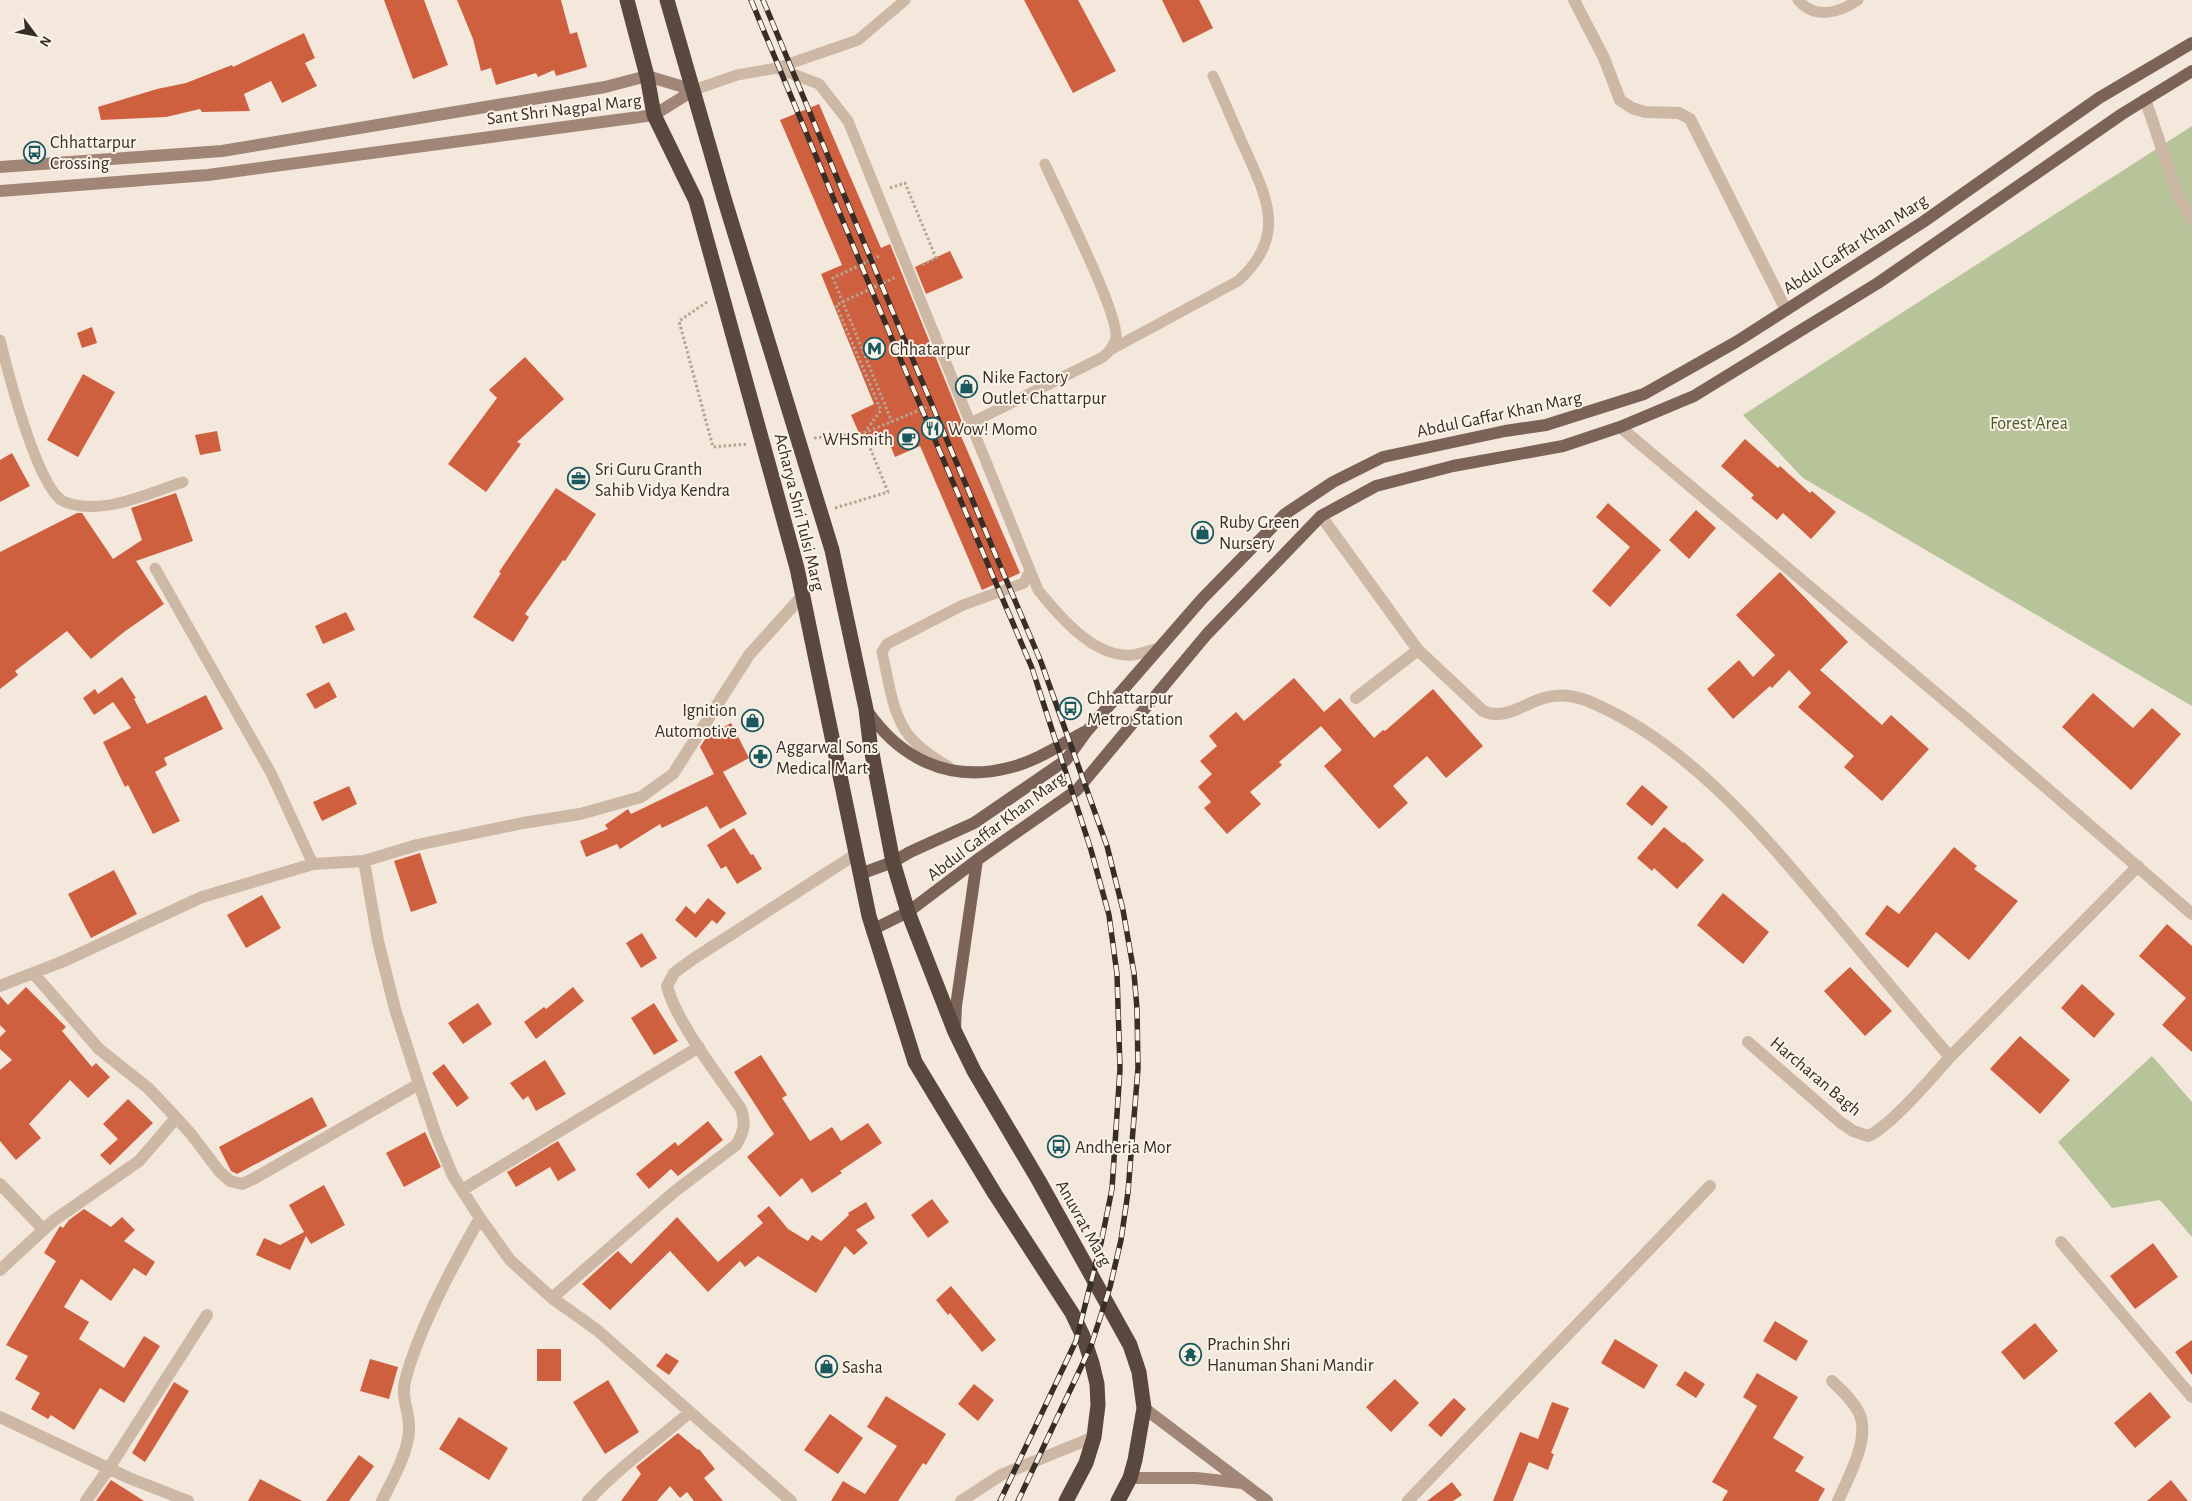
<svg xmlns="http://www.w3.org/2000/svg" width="2192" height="1501" viewBox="0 0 2192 1501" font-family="'Alegreya Sans',sans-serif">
	<rect width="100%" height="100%" fill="#f4e8dc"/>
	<path fill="#b7c49a" d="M2192,126V706L1803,478L1743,415Z
		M2152,1056L2192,1102V1237L2160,1200L2112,1208L2058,1142Z"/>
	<path fill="#cf603f" d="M384,0H424L448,65L413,79Z
		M457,0H561L570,34L577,32L587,67L556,76L554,70L538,77L536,73L496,85L491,68L481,71L473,39Z
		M1024,0H1078L1116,71L1073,93Z
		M1162,0H1199L1213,28L1183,43Z
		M304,33L315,58L305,63L317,86L282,103L271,81L244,94L250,111L202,112L200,109L166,117L101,120L98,107L157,89L186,83L232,65L233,67Z
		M819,104L881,248L890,244L964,427L958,429L1020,573L982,590L920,446L895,457L885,433L863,442L851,415L874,404L821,274L842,265L780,120Z
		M950,251L963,278L926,294L915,267Z
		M92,327L97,343L82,348L77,333Z
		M525,357L564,399L517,442L521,444L486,492L448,464L497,398L489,390Z
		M83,374L115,392L78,457L47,440Z
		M217,431L221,451L200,455L195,435Z
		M1745,439L1778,468L1780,466L1810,493L1812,491L1836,512L1811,539L1783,513L1777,520L1751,498L1754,495L1721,466Z
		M12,453L30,486L0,502V460Z
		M556,488L596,514L565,561L563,560L525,614L529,617L513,642L473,617L501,573L499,572Z
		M176,493L193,541L136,561L164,604L124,632L91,659L67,631L15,671L18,675L0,689V552L77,513H82L113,559L142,540L131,508Z
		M1608,503L1661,550L1610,607L1592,591L1630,547L1596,517Z
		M1696,510L1716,528L1689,559L1669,540Z
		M1780,572L1848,642L1820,670L1882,725L1891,715L1929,749L1882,801L1844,767L1854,756L1798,707L1811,693L1789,670L1772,688L1770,686L1733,719L1707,689L1739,660L1753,677L1775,655L1736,615Z
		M346,612L355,630L323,644L315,626Z
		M122,677L136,698L134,699L147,724L206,695L223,729L164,758L167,765L155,772L180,821L153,834L128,785L125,787L103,742L131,728L113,702L94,715L83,698L95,689L98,694Z
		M1294,678L1324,712L1340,698L1374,738L1383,730L1385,731L1433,689L1483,746L1446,778L1427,756L1393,786L1408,803L1379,829L1324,766L1342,750L1321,726L1279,762L1282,765L1250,792L1261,804L1227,834L1204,808L1211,802L1198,787L1212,774L1200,761L1217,746L1209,736L1236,712L1244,721Z
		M329,682L337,697L315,709L306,694Z
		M2093,693L2133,728L2152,708L2181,734L2131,790L2062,727Z
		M731,723L749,758L723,772L747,814L720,829L707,806L662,828L660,824L620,849L617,844L586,857L580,841L608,829L605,825L628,809L631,814L714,774L700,747L707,736Z
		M1642,785L1668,807L1652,826L1626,804Z
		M349,786L357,804L322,821L313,802Z
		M1664,827L1683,843L1684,842L1704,860L1677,889L1654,868L1652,871L1637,858Z
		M734,828L751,855L753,854L762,869L737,884L726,866L721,869L707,845Z
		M1954,847L1977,866L1974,869L2018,901L1969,960L1936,932L1908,968L1865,934L1887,905L1899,914Z
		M420,853L437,903L411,912L394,861Z
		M114,870L137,914L91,938L68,894Z
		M1723,893L1769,932L1743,964L1697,925Z
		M262,895L281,928L246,948L227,915Z
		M708,898L726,913L717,924L712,920L696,938L675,920L686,906L695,914Z
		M2167,924L2192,946V1052L2162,1025L2186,998L2139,956Z
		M642,933L657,958L641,968L626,943Z
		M1850,967L1892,1011L1865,1036L1824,991Z
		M2082,984L2115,1014L2094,1038L2061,1008Z
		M26,987L66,1027L62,1031L92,1067L96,1063L110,1077L88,1098L70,1080L29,1124L41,1138L16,1160L0,1141V1070L12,1060L0,1049V1037L6,1031L0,1025V996L8,1005Z
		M573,987L584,1001L536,1039L524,1022L544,1007L546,1009Z
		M478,1003L492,1024L463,1044L448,1023Z
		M654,1003L678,1041L654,1055L631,1018Z
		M2020,1036L2070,1080L2040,1114L1990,1069Z
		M761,1055L787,1095L782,1098L810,1141L832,1127L841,1141L868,1123L882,1143L840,1171L842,1173L812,1193L802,1178L780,1197L747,1157L774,1134L734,1072Z
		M545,1060L566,1094L536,1111L528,1096L523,1100L510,1083Z
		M444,1064L469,1098L457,1107L432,1073Z
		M312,1097L327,1126L237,1174L231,1171L219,1147Z
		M128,1099L153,1123L110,1165L100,1155L118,1139L103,1124Z
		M708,1121L723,1140L678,1176L671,1169L649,1189L636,1174L675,1142L678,1146Z
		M425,1132L441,1167L404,1187L386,1153Z
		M558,1141L576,1170L558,1181L550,1167L516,1187L507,1172Z
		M324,1185L345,1225L311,1244L306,1236L290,1270L256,1255L264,1238L280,1245L304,1232L289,1205Z
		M932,1199L949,1222L928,1238L911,1215Z
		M866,1202L875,1218L856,1230L868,1243L854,1255L845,1246L816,1293L758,1256L745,1267L740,1261L708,1292L670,1251L610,1310L582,1284L618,1251L631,1264L677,1217L718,1262L763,1223L757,1216L769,1206L788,1229L808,1241L812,1235L821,1241L849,1215L848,1213Z
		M84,1209L111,1227L122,1217L135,1230L124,1241L155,1262L146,1276L134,1268L111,1301L81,1279L64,1307L89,1322L79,1339L124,1368L144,1336L160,1346L124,1403L100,1388L74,1430L51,1415L48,1419L31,1409L40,1393L15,1379L28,1356L6,1345L56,1261L44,1253L60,1226L63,1228L69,1220Z
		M2153,1243L2178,1277L2135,1309L2110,1276Z
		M951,1286L996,1340L982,1352L950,1313L948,1315L936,1300Z
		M1775,1321L1808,1341L1796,1361L1763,1341Z
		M2035,1323L2058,1351L2024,1380L2001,1352Z
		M1615,1339L1658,1365L1644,1389L1601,1363Z
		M2192,1340V1375L2175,1352Z
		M537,1349H561V1381H537Z
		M666,1353L679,1361L669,1375L656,1366Z
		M370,1359L398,1367L389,1399L360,1391Z
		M1685,1371L1705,1384L1696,1398L1676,1385Z
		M1757,1373L1798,1397L1773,1438L1804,1457L1795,1471L1825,1489L1818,1501H1722L1728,1491L1712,1482L1757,1406L1743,1397Z
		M1395,1379L1419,1403L1391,1432L1366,1407Z
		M608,1380L639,1432L605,1454L573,1402Z
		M174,1382L189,1391L145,1462L132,1453Z
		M974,1384L994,1400L978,1421L958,1404Z
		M2150,1392L2171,1417L2135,1448L2114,1423Z
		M886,1396L946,1434L926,1465L923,1463L898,1501H831L843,1481L865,1494L897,1446L867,1427Z
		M1454,1398L1466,1409L1441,1437L1428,1425Z
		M1552,1402L1569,1408L1551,1453L1554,1454L1548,1470L1529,1462L1513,1501H1493L1520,1432L1538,1439Z
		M830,1414L863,1438L838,1474L804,1450Z
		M459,1417L508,1448L489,1480L439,1449Z
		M678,1433L698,1450L699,1449L715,1469L704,1478L723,1501H694L687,1492L680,1498L670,1486L657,1501H621L641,1474L636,1467Z
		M359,1455L374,1466L349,1501H326Z
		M260,1479L302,1501H248Z
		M111,1480L144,1501H96Z
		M2171,1480L2188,1501H2147Z
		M1452,1482L1462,1495L1453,1501H1427Z"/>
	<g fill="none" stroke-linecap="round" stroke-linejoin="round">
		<path stroke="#b9a290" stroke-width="3" stroke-dasharray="2.5 2.5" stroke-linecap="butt" d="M890,188L905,183L936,258L922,265
			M879,256L833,278L892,422
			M707,302L679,321L713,447L748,444
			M864,433L881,410L836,305L896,277
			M814,438L864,433L927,407
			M835,508L888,492L864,433"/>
		<path stroke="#cdb8a6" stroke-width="11" d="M1798,0C1815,20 1839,13 1858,0
			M777,68L858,40L905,0
			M694,90L737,75L777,68L819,84L848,121L1038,590C1059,616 1094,658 1132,655C1141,654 1150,650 1159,648
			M0,340C8,373 36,481 61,500C64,502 71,504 75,505C111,512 149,493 183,482
			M1112,349L1238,281C1287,237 1268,200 1245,149C1234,125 1224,100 1213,76
			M971,423L1103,357C1109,352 1114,347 1116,338C1119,313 1058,194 1045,164
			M155,568L271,773L313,864
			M949,767C934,758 914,745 905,730C891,708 888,677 882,652L887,644L963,605L1024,583L1030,570"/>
		<path stroke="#cdb8a6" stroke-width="12" d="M1574,0L1604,58L1620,100L1632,108L1645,112L1679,113L1690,119L1786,310
			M2145,99L2178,196L2192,220
			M1620,427L1968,720L2192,914
			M1321,516L1418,650L1483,711C1505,721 1523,704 1544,698C1561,693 1580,697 1595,704C1692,747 1764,836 1831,915C1870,962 1910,1010 1950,1057L2138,866
			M1356,698L1418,650
			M364,861L378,941L395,1009L419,1084L436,1135L453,1176L480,1218L510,1260L552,1298L597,1330L791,1501
			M34,974L99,1049L148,1088L169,1110L191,1134L219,1171L230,1181L242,1184L253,1179L419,1084
			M0,986L64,961L202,897L313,864L364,861L417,845L523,823L580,814L641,797L673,774L749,655L803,595
			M1748,1042L1840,1122L1853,1131L1868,1136C1890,1127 1932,1077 1950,1057
			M0,1184L43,1229
			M462,1190L699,1047
			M2061,1242L2192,1397
			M0,1270L53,1221L139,1161L176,1118
			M552,1298L674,1192L736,1145C744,1132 746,1123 741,1109C719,1076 676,1022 667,986L674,973L693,959L856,854
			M1832,1381C1841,1390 1853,1400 1859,1413C1871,1438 1848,1478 1838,1501
			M0,1417L129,1478L188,1501
			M86,1501L109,1468L207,1315
			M382,1501C392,1480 408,1454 409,1430C410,1412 401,1401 405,1381C418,1330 453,1265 480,1218
			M588,1501C618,1468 655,1442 689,1413
			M961,1501L1001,1475L1094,1437
			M1408,1501L1710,1186"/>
		<path stroke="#a18677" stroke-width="12" d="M0,167L222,151L605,87L647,76L694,90
			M0,191L208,175L654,115L694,90
			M1144,1408L1267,1501
			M1130,1478H1196L1242,1483"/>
		<path stroke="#7c6358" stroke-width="12" d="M866,709C899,758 948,783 1008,768C1035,762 1060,745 1084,732
			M860,874L893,862L910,852L974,823L1066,760L1087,731L1202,599L1285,514L1333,482L1383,457L1505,431L1546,425L1644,394L1736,342L1786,310L1923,222L2099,98L2192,43
			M872,930L908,912L977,860L1077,790L1207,634L1321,516L1376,486L1453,466L1563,446L1620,427L1694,396L1878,283L2122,114L2192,71
			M955,1029L956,1006L977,860"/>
		<path stroke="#5a473e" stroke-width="15" d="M627,0L647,76L654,115L696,201L797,568L869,916L915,1062L995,1194L1072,1313L1083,1336L1092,1363L1097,1384L1098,1405L1094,1437L1086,1463L1066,1501
			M667,0L724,198L832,550L866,709L870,743L893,862L908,912L955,1032L974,1071L1039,1181L1130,1345L1139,1372L1144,1408L1135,1460L1130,1478L1118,1501"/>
		<defs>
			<path id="rail" d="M751,0L892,339L1032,668L1091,850L1109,915L1117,974L1120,1069L1112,1189L1101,1243L1076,1341L1000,1501
				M763,0L902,334L1041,662L1107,846L1123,910L1134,973L1137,1009L1138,1068L1128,1192L1121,1240L1110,1287L1091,1346L1018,1501"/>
		</defs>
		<use href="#rail" stroke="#392d28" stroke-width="5.5"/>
		<use href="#rail" stroke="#fbf2e8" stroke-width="4" stroke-dasharray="11" stroke-linecap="butt"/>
	</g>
	<defs>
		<symbol id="bus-ring" viewBox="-11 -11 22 22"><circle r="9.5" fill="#fbf2e8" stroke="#1a5a5e" stroke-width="1.5"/><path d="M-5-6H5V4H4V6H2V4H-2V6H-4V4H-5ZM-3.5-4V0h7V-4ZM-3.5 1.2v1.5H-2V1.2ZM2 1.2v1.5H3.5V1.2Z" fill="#1a5a5e"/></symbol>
		<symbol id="metro-ring" viewBox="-11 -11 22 22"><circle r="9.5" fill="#fbf2e8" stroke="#1a5a5e" stroke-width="1.5"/><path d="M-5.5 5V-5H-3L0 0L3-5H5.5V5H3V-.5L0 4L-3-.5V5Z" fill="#1a5a5e"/></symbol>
		<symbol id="shop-ring" viewBox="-11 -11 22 22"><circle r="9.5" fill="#fbf2e8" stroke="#1a5a5e" stroke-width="1.5"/><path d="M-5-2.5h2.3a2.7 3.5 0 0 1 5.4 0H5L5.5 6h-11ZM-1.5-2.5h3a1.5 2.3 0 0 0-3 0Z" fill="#1a5a5e"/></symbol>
		<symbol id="restaurant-ring" viewBox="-11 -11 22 22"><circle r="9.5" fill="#fbf2e8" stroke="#1a5a5e" stroke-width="1.5"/><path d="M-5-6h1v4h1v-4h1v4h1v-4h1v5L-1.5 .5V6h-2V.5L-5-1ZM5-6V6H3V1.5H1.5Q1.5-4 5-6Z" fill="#1a5a5e"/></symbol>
		<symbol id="cafe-ring" viewBox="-11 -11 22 22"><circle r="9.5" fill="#fbf2e8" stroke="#1a5a5e" stroke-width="1.5"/><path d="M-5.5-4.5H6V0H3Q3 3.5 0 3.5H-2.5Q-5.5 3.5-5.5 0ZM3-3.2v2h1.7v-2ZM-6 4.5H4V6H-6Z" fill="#1a5a5e"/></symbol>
		<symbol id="office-ring" viewBox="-11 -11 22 22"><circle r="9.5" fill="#fbf2e8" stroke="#1a5a5e" stroke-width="1.5"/><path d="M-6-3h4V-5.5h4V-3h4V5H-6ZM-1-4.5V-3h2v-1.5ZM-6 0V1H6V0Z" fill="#1a5a5e"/></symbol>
		<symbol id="pharmacy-ring" viewBox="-11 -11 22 22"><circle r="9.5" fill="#fbf2e8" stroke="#1a5a5e" stroke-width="1.5"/><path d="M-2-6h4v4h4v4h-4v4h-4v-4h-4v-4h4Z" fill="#1a5a5e"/></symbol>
		<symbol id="temple-ring" viewBox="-11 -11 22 22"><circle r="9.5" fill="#fbf2e8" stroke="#1a5a5e" stroke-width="1.5"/><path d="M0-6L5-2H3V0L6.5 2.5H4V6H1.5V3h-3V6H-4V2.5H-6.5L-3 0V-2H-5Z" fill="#1a5a5e"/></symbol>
	</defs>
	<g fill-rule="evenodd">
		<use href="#bus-ring" x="22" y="140" width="25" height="25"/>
		<use href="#metro-ring" x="862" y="336" width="25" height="25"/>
		<use href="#shop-ring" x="954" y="374" width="25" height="25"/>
		<use href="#restaurant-ring" x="920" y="416" width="25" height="25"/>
		<use href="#cafe-ring" x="896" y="426" width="25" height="25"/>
		<use href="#office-ring" x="566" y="466" width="25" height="25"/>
		<use href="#shop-ring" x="1190" y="520" width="25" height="25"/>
		<use href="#bus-ring" x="1058" y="696" width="25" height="25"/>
		<use href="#shop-ring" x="740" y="708" width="25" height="25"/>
		<use href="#pharmacy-ring" x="748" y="744" width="25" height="25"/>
		<use href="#bus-ring" x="1046" y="1134" width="25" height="25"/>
		<use href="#temple-ring" x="1178" y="1342" width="25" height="25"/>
		<use href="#shop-ring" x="814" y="1354" width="25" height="25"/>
	</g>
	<g text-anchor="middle" stroke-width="4" stroke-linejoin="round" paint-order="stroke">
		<g font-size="18" fill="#392d28" stroke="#fbf2e8">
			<text transform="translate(564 109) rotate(-7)" y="6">Sant Shri Nagpal Marg</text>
			<text transform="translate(1855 244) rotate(-33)" y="6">Abdul Gaffar Khan Marg</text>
			<text transform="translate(1499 414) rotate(-12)" y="6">Abdul Gaffar Khan Marg</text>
			<text transform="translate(800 512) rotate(76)" y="6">Acharya Shri Tulsi Marg</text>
			<text transform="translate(996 826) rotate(-37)" y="6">Abdul Gaffar Khan Marg</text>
			<text transform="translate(1816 1076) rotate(40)" y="6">Harcharan Bagh</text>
			<text transform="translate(1084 1223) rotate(61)" y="6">Anuvrat Marg</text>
		</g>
		<g font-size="18" fill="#392d28" stroke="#fbf2e8" text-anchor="start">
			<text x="50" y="148">Chhattarpur<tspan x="50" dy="21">Crossing</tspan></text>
			<text x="890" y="355">Chhatarpur</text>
			<text x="982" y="383">Nike Factory<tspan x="982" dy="21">Outlet Chattarpur</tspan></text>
			<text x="948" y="435">Wow! Momo</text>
			<text x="893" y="445" text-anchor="end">WHSmith</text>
			<text x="595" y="475">Sri Guru Granth<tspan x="595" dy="21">Sahib Vidya Kendra</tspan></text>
			<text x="1219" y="528">Ruby Green<tspan x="1219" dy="21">Nursery</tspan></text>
			<text x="1087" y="704">Chhattarpur<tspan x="1087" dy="21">Metro Station</tspan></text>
			<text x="737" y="716" text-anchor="end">Ignition<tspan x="737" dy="21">Automotive</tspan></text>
			<text x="776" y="753">Aggarwal Sons<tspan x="776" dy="21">Medical Mart</tspan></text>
			<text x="1075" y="1153">Andheria Mor</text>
			<text x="1207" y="1350">Prachin Shri<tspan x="1207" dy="21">Hanuman Shani Mandir</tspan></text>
			<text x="842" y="1373">Sasha</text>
		</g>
		<g font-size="18" fill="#485929" stroke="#fbf2e8">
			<text x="2029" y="429">Forest Area</text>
		</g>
	</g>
	<g transform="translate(35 35) rotate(122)" stroke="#fbf2e8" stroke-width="4" paint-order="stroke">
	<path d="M0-4L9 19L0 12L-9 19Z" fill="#392d28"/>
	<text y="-8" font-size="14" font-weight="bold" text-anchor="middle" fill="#392d28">N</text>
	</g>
</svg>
